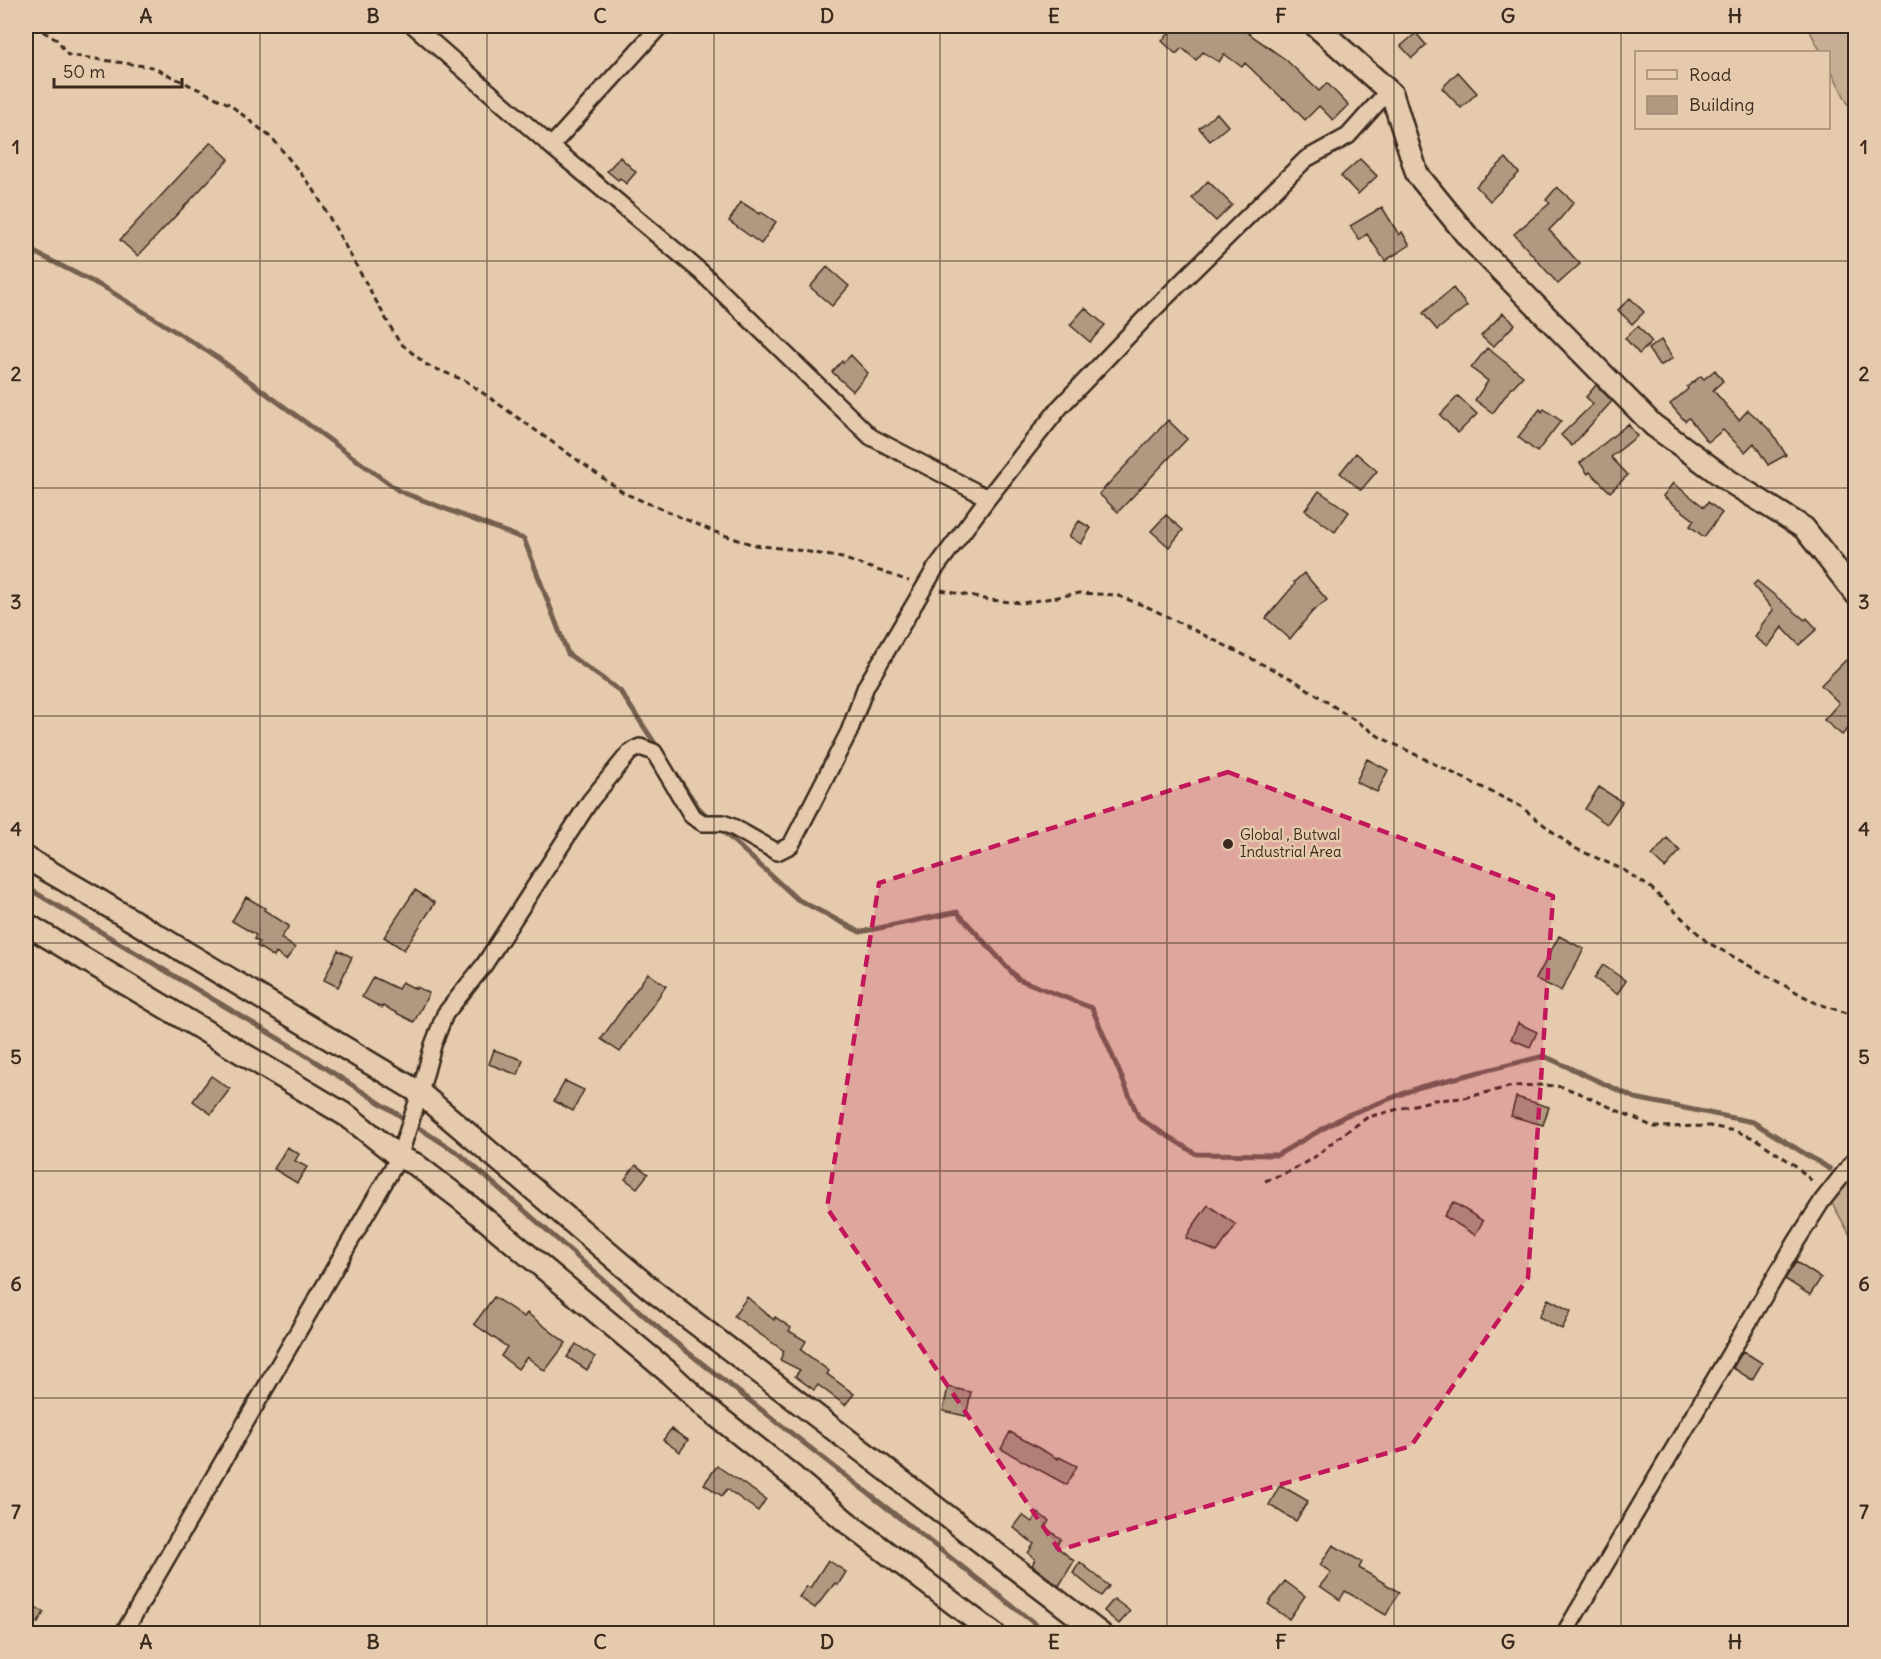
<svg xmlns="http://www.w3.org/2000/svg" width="1881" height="1659" viewBox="0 0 1881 1659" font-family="Delius,sans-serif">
	<rect width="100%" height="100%" fill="#e5caad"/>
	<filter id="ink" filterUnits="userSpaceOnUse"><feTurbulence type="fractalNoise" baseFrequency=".0167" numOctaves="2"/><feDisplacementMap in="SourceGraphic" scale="12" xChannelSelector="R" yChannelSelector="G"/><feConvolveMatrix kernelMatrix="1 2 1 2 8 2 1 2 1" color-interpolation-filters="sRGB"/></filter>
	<g filter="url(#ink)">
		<path fill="#c6ad93" stroke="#806c58" stroke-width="1.5" d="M1807,26H1855V118L1829,66L1828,52H1821Z
			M1855,1176V1244L1831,1201Z"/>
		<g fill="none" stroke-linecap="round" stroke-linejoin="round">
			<path stroke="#75614f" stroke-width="5" d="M26,248L107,289L218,358L399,491L524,539L568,654L620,691L660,751
				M677,776L698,807L711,820
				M718,827L797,899L860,932L957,912L1018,979L1092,1008L1139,1118L1196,1154L1277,1155L1345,1116L1420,1087L1544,1056L1635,1098L1753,1122L1830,1169
				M26,887L296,1049L461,1155L671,1339L1048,1634
				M1854,1197L1856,1200"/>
		</g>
		<path fill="#b19880" stroke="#3b2a1e" stroke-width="1.5" d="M1176,26H1238L1285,59L1319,91L1327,83L1348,105L1333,120L1319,106L1305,120L1284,98L1283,99L1245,63L1242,67L1224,54L1219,62L1203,52L1196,60L1182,48L1176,54L1162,41Z
			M1416,33L1426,45L1412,58L1401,46Z
			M1458,72L1477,93L1461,108L1442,88Z
			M1217,113L1228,126L1210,141L1199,128Z
			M211,142L229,159L138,256L120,240Z
			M620,157L636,172L626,184L620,178L618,180L607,171Z
			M1506,158L1519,173L1490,201L1476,186Z
			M1360,159L1377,176L1358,194L1341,176Z
			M1208,181L1232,205L1216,221L1192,198Z
			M1557,187L1574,202L1560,219L1549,230L1580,264L1558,284L1514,234L1550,203L1546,200Z
			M741,202L760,214L761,212L776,222L761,244L729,221Z
			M1382,207L1399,235L1402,232L1410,245L1385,261L1367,234L1359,240L1350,226Z
			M827,267L849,286L832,306L810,287Z
			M1453,288L1467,306L1437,330L1423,313Z
			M1630,298L1644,312L1632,324L1618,310Z
			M1085,308L1105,325L1090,342L1070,325Z
			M1503,313L1515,324L1493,347L1481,336Z
			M1638,326L1652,342L1639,354L1625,338Z
			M1661,340L1673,358L1660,366L1648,349Z
			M1487,348L1523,376L1508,392L1493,413L1475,400L1488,381L1471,368Z
			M851,355L868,373L853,391L832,372L842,361L843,363Z
			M1715,370L1723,381L1713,390L1739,420L1748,410L1772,432L1786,455L1768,465L1754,443L1745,452L1723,430L1708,442L1689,418L1685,421L1670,404L1688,389L1687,387L1701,376L1704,379Z
			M1596,385L1612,401L1572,446L1561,435L1593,404L1586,397Z
			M1458,396L1477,414L1458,433L1440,415Z
			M1540,409L1542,412L1544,409L1561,421L1537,452L1518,437Z
			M1168,420L1187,439L1118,512L1099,494Z
			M1628,424L1637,436L1611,457L1628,475L1610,492L1590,472L1588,474L1580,463Z
			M1356,453L1377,471L1361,490L1340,473Z
			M1673,483L1704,507L1708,502L1722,513L1704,537L1690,526L1694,520L1663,496Z
			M1319,491L1349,512L1335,532L1305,510Z
			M1166,515L1183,530L1169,547L1151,531Z
			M1079,521L1091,528L1081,544L1069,536Z
			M1304,573L1327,600L1312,612L1290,639L1266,618L1295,584L1294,582Z
			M1757,581L1805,620L1807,618L1817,629L1799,645L1782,627L1768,647L1755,637L1761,628L1760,627L1773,610L1753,585Z
			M1846,660L1856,669V720L1842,735L1824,720L1839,703L1821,685Z
			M1367,759L1388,770L1377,792L1356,782Z
			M1599,787L1622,802L1607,824L1585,809Z
			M1667,838L1680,851L1665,868L1652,856Z
			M415,890L435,903L404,950L384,937Z
			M246,897L265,908L264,910L289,926L281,938L295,948L286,960L276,953L274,957L257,946L259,942L254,939L256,935L232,921Z
			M1559,936L1584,949L1561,991L1536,979Z
			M338,950L352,957L338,987L324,980Z
			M1603,965L1626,981L1617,994L1594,978Z
			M648,973L666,986L620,1052L601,1039Z
			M373,977L398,989L402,982L416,989L417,987L429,993L414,1022L383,1006L382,1008L362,997Z
			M1518,1023L1537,1032L1530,1047L1511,1039Z
			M494,1050L523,1060L518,1075L489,1064Z
			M211,1076L230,1089L211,1114L193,1101Z
			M565,1081L584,1090L573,1111L554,1101Z
			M1516,1097L1549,1107L1543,1125L1511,1116Z
			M287,1147L299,1154L295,1161L307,1167L297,1183L274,1169Z
			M636,1165L648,1174L637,1188L625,1179Z
			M1453,1202L1483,1221L1475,1235L1444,1216Z
			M1208,1205L1236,1225L1217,1252L1186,1238L1191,1229Z
			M1796,1262L1821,1278L1810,1295L1785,1279Z
			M494,1297L524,1317L527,1313L566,1343L545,1371L527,1357L518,1369L501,1356L507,1347L474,1324Z
			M747,1297L774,1320L775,1317L791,1328L789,1331L806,1341L801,1350L829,1371L827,1374L854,1394L845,1405L818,1385L814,1390L795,1376L800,1370L780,1360L784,1351L734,1316Z
			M1548,1299L1571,1311L1562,1329L1539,1317Z
			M576,1344L595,1357L587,1370L567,1357Z
			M1743,1351L1762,1363L1752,1380L1733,1368Z
			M948,1387L971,1392L966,1416L943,1411Z
			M671,1429L688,1440L680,1452L663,1440Z
			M1010,1432L1058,1459L1059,1457L1077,1466L1067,1485L1001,1449Z
			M717,1466L766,1499L758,1511L727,1489L722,1496L704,1484Z
			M1280,1485L1308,1501L1296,1521L1269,1505Z
			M1038,1513L1049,1521L1045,1527L1061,1539L1056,1546L1074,1561L1059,1586L1032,1565L1035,1559L1028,1553L1034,1544L1013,1527L1022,1515L1032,1522Z
			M1333,1545L1362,1562L1359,1568L1399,1592L1386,1615L1345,1591L1340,1600L1320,1586L1331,1572L1320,1565Z
			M828,1560L846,1572L838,1585L835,1583L815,1608L799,1597L807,1586L810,1588Z
			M1080,1562L1109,1586L1101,1596L1073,1573Z
			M1285,1581L1305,1596L1289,1619L1268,1604Z
			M1114,1599L1130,1611L1119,1624L1104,1611Z
			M26,1602L44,1612L38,1623L26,1617Z"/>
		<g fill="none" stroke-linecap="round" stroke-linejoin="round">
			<defs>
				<path id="street" d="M414,26L551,146
					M988,498L1060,407L1147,316L1306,159L1348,136L1381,99L1392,94
					M123,1634L399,1157L420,1093L433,1045L445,1014L484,965L590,801L630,752L640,747L654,752L692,816L703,823H723L733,827L777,852L791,845L849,732L866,686L935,569L988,498L871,437L701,272L551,146L660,26
					M1564,1634L1796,1242L1822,1201L1856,1158"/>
				<path id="secondary" d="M1316,26L1392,94L1417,174L1469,238L1653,425L1729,481L1804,528L1856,594
					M26,858L95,898L420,1093L652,1290L1101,1634
					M26,924L349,1117L399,1157L415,1164L462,1200L667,1371L708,1409L791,1475L849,1524L994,1634"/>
			</defs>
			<use href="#street" stroke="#3b2a1e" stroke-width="20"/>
			<use href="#secondary" stroke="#3b2a1e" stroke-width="26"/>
			<path stroke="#3b2a1e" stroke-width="3" stroke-dasharray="6 4.5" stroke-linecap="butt" d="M34,26L57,40L68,55L152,67L229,104L273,139L314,190L399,342L427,365L466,381L624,493L715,532L754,545L804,551L842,558L909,581
				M941,590L989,600L1023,603L1080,593L1116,595L1150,608L1294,680L1380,737L1520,806L1572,847L1622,869L1651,888L1707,942L1816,1003L1856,1016
				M1265,1181L1291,1171L1316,1156L1339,1137L1368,1117L1434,1100L1464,1098L1513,1086L1545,1085L1563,1087L1579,1093L1654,1127L1710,1126L1735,1131L1756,1139L1796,1166L1815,1184"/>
			<use href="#street" stroke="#e5caad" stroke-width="15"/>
			<use href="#secondary" stroke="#e5caad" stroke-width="21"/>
		</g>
	</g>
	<path fill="#c2185b" fill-opacity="0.2" stroke="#c2185b" stroke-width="4.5" stroke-dasharray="12 8" stroke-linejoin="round" d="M1228,772L1553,896L1528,1278L1411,1446L1059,1550L827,1208L879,883Z"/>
	<path fill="none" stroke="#3b2a1e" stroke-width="1.5" stroke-opacity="0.55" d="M260,26V1634M487,26V1634M714,26V1634M940,26V1634M1167,26V1634M1394,26V1634M1621,26V1634M26,261H1856M26,488H1856M26,716H1856M26,943H1856M26,1171H1856M26,1398H1856"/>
	<circle fill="#3b2a1e" stroke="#e5caad" stroke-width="2" cx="1228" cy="844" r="6"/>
	<g text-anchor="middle" stroke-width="5" stroke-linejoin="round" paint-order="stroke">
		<g font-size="15" fill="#3b2a1e" stroke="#e5caad" text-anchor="start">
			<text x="1240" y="840">Global , Butwal<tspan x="1240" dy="17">Industrial Area</tspan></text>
		</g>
	</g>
	<rect width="1881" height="1659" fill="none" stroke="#e5caad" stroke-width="66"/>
	<rect x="1635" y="51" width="195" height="78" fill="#e5caad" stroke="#a18a74" stroke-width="1.5"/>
	<rect x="1647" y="70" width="30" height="9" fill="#e5caad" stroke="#a18a74" stroke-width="1.5"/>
	<text x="1689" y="81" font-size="18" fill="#3b2a1e">Road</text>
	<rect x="1647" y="96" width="30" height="18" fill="#b19880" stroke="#a18a74" stroke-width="1.5"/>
	<text x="1689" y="111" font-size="18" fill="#3b2a1e">Building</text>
	<path d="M54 78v9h128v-9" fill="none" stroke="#3b2a1e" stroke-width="3"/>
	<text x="63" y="78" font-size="18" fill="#3b2a1e" stroke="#e5caad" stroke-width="4.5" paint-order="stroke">50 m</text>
	<rect x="33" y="33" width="1815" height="1593" fill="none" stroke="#3b2a1e" stroke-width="2"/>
	<g font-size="20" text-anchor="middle" font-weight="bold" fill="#3b2a1e">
		<text x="146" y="23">A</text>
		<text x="373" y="23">B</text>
		<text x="600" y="23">C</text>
		<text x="827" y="23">D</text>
		<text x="1054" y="23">E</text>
		<text x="1281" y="23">F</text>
		<text x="1508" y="23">G</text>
		<text x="1735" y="23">H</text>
		<text x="16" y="154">1</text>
		<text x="1864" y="154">1</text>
		<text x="16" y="381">2</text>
		<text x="1864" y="381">2</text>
		<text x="16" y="609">3</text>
		<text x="1864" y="609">3</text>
		<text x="16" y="836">4</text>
		<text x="1864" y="836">4</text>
		<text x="16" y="1064">5</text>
		<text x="1864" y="1064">5</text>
		<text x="16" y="1291">6</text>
		<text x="1864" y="1291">6</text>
		<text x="16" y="1519">7</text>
		<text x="1864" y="1519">7</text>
		<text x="146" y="1649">A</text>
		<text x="373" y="1649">B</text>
		<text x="600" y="1649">C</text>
		<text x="827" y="1649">D</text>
		<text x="1054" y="1649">E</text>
		<text x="1281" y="1649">F</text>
		<text x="1508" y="1649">G</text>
		<text x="1735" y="1649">H</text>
	</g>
</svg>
